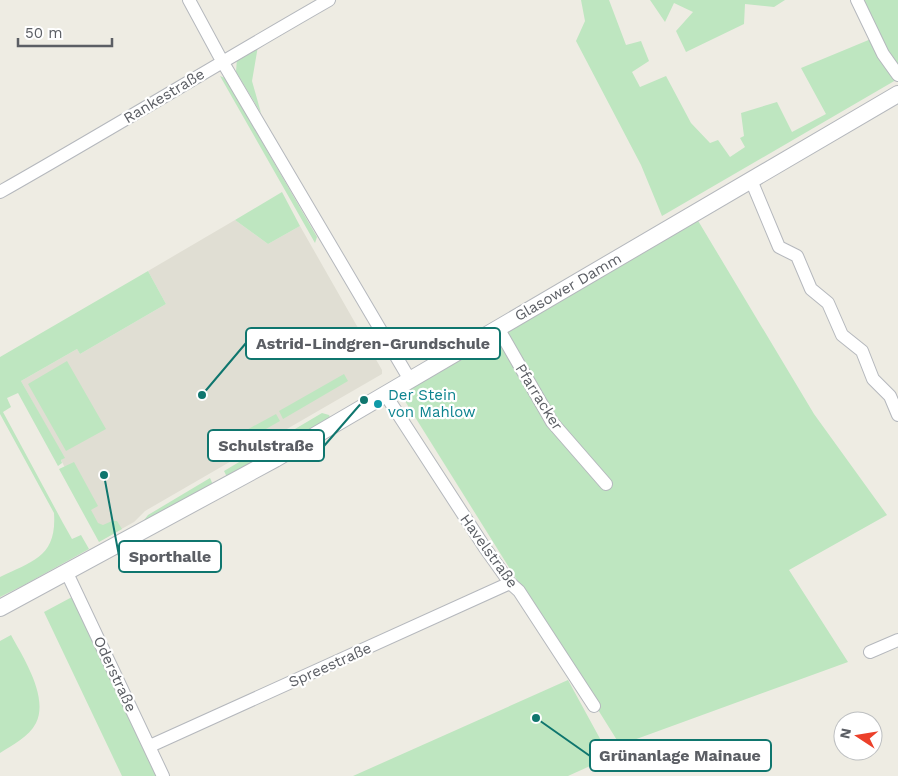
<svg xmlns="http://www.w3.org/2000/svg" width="898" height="776" viewBox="0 0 898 776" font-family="'Work Sans',sans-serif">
	<rect width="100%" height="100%" fill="#eeece3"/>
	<path fill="#e0ded3" d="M235,220L268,244L300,226L382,370V374L145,511L134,522L102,540L61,460L64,458L21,381L77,349L80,354L166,304L148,271Z"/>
	<path fill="#bee6c0" d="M581,0H609L626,45L641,41L649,61L632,72L640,87L666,76L691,123L710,143L718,140L730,157L745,147L740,138L744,136L741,113L777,102L792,132L826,114L801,68L871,39L896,80L662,216L641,165L576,41L585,21Z
		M650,0H785L774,7L745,4L744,24L686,52L676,31L693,12L674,3L665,22Z
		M864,0H898V66L887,53Z
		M258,46L252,81L261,113L236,72L237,58Z
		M220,76L225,78L317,237L315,243Z
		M282,192L300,226L268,244L235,220Z
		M697,219L814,414L887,515L789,570L848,662L620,745L400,393Z
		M148,271L166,304L80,354L77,349L21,381L65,458L61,460L62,463L58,466L18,393L7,398L11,407L3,412L63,523L72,539L81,535L89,549L24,585L0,597V577C33,561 57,557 54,513L0,414V357Z
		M67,361L106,429L66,451L28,384Z
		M344,374L348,381L283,419L279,411Z
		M322,413L329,415L331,420L228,479L224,471Z
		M276,414L280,421L252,437L241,433Z
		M74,462L98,506L91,510L98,523L103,525L112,521H117L122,529L99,542L59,469Z
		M210,478L214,487L138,528L148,515Z
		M72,597L158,776H122L44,612Z
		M11,635C23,657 49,697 36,723C29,737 12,745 0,753V641Z
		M568,680L610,757L568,776H353Z"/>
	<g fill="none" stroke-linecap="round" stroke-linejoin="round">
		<defs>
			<path id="minor" d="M189,0L222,61L410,380
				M857,0L883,54L898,75
				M751,180L779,247L797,256L811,289L828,303L842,335L862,351L873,379L890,396L898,415
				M0,192C111,129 219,63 329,0
				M498,328L552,422L606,484
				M385,394L485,548L510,583L519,591L594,706
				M67,573L163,776
				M870,652L898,640
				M150,746L510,583"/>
			<path id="tertiary" d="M0,608L275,459L898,94"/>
		</defs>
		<use href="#minor" stroke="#b5b8bd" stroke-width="14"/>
		<use href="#tertiary" stroke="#b5b8bd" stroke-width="18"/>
		<use href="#minor" stroke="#fff" stroke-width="12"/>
		<use href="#tertiary" stroke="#fff" stroke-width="16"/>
	</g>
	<circle fill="#0f9aa8" stroke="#fff" stroke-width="2" cx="378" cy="404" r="5"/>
	<g text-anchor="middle" stroke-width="4.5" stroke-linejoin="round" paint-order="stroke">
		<g font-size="15" fill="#5b5e64" stroke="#fff">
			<text transform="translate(164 96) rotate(-31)" y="5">Rankestraße</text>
			<text transform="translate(568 287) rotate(-30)" y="5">Glasower Damm</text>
			<text transform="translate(539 397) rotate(58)" y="5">Pfarracker</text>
			<text transform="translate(489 551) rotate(54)" y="5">Havelstraße</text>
			<text transform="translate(330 665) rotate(-24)" y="5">Spreestraße</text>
			<text transform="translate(115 674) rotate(65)" y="5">Oderstraße</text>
		</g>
		<g font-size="15" fill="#0d838f" stroke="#fff" text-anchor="start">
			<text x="388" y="400">Der Stein<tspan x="388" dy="17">von Mahlow</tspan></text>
		</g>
	</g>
	<path fill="none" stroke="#0f766e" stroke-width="2" d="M202 395L246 343M364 400L324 446M104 475L119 556M536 718L590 756"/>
	<g fill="#0f766e" stroke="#fff" stroke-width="2">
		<circle cx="202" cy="395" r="5"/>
		<circle cx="364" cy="400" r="5"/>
		<circle cx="104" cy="475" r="5"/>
		<circle cx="536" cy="718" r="5"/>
	</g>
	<g fill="#fff" stroke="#0f766e" stroke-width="2">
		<rect x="246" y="328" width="254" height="31" rx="5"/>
		<rect x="208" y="430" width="116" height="31" rx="5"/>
		<rect x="119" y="541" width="102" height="31" rx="5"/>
		<rect x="590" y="740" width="181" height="31" rx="5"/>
	</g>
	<g font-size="16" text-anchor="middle" font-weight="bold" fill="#5b5e64">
		<text x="373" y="349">Astrid-Lindgren-Grundschule</text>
		<text x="266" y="451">Schulstraße</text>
		<text x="170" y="562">Sporthalle</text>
		<text x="680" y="761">Grünanlage Mainaue</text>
	</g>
	<g transform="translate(858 736) rotate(282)"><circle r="24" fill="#ffffff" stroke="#bdbfc1"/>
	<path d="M0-4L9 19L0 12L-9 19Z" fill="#ec402a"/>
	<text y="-8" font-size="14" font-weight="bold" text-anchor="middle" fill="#5b5e64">N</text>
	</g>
	<path d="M18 38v8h94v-8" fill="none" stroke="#5b5e64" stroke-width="2.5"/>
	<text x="25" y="38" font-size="15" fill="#5b5e64" stroke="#ffffff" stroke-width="4" paint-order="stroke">50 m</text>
</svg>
